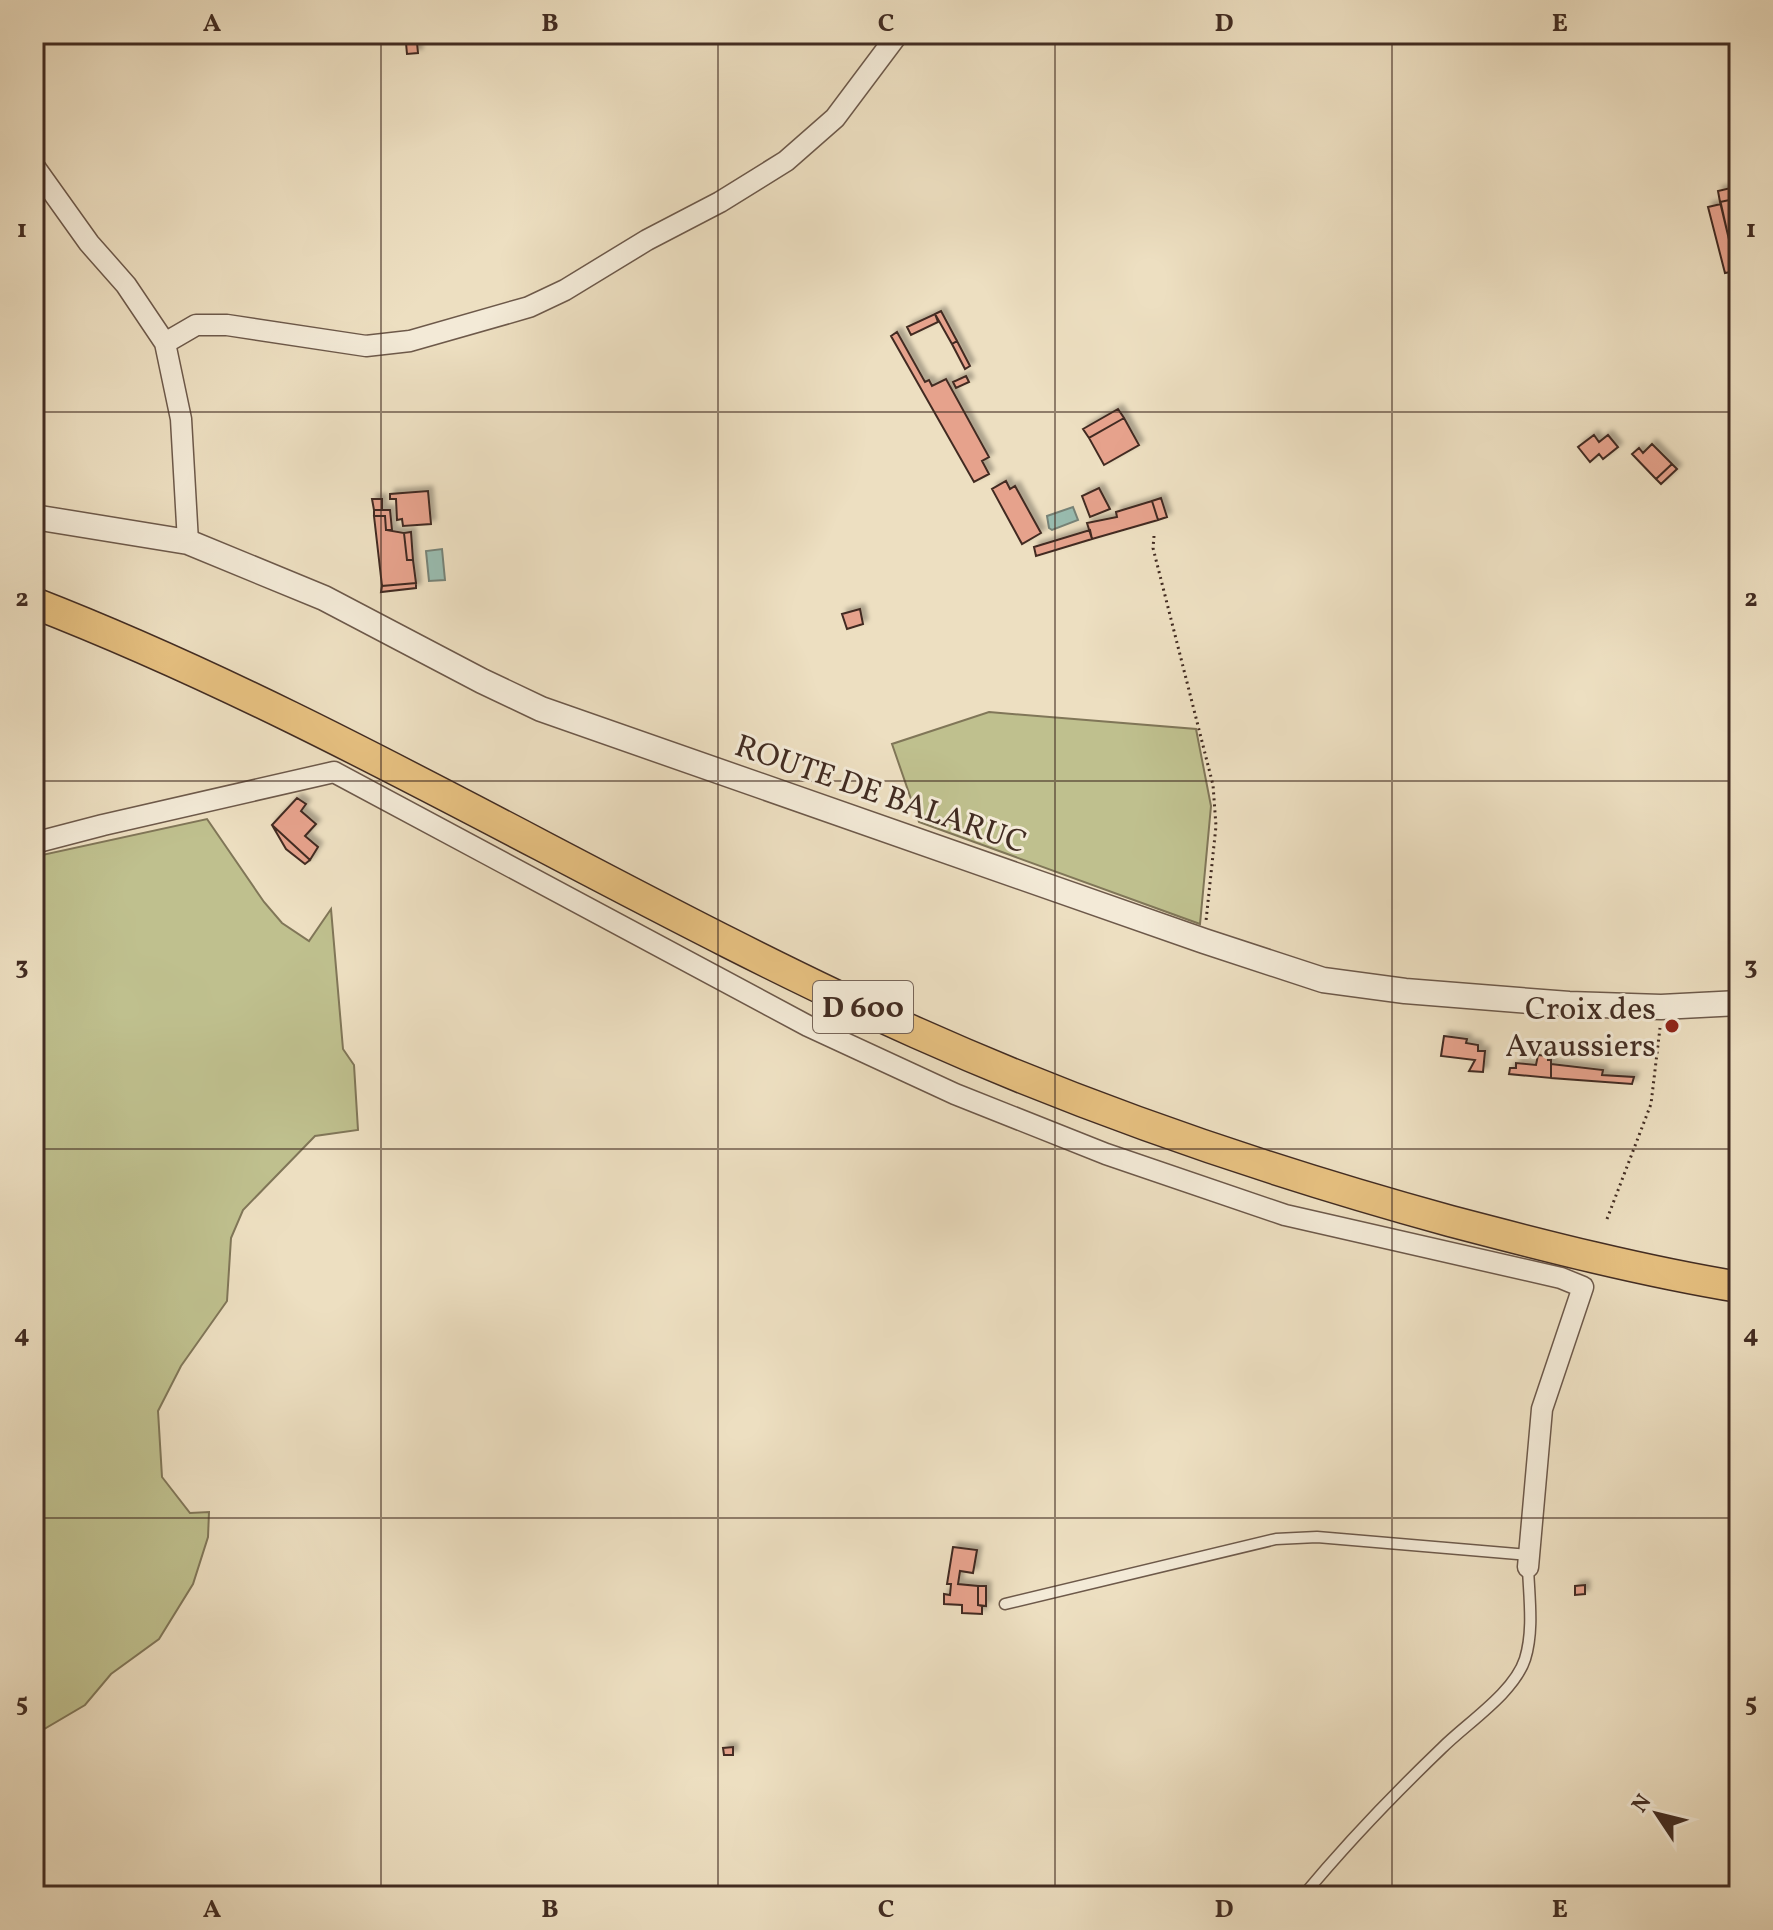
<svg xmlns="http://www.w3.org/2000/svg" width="1773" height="1930" viewBox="0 0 1773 1930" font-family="Vollkorn,serif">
	<defs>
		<filter id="shadow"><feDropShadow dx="4.5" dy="-4.5" stdDeviation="2" flood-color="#0004"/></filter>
	</defs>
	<rect width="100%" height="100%" fill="#eddfc1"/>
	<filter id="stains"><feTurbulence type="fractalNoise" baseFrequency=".0025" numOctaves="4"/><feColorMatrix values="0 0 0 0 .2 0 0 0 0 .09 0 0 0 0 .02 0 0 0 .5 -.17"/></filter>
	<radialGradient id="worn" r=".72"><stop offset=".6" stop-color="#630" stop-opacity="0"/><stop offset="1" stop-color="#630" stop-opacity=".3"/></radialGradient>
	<path fill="#bfc08e" stroke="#807658" stroke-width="2" d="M989,712L1196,729L1211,806L1200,924L919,822L892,744Z
		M207,819L264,902L282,923L309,941L331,909L343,1049L354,1065L358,1130L315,1136L243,1210L231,1238L227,1301L181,1366L158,1411L162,1477L190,1513L209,1512L208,1537L193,1584L159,1639L111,1674L85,1705L34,1735V1557L37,1545L34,1517V900L42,855Z"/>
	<path fill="#99bdb1" stroke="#768378" stroke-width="2" d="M1073,507L1078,520L1052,530L1049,528L1047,516Z
		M442,549L445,580L429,581L426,551Z"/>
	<path fill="#e6a28c" stroke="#422c22" stroke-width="2" filter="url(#shadow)" d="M406,43H417L418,53L407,54Z
		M1735,187L1739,189V198L1720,202L1718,191Z
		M1739,198V281L1720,202Z
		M1721,204L1736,271L1725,273L1708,207Z
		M941,311L957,341L952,344L935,314Z
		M935,314L938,322L911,335L907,327Z
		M897,332L925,382L929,380L932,386L946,379L989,457L982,461L989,474L974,482L891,336Z
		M957,341L970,366L965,369L952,344Z
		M966,376L969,382L956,388L953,382Z
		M1118,409L1124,418L1089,438L1083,429Z
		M1124,418L1139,445L1104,465L1089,438Z
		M1594,435L1599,442L1608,435L1618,447L1603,459L1599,454L1590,462L1578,447Z
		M1652,444L1672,464L1656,479L1632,454L1639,448L1643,453Z
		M1672,464L1677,469L1661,484L1656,479Z
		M1006,481L1010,489L1015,486L1041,533L1022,544L992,489Z
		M1099,488L1110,509L1090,517L1082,496Z
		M428,491L431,524L403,526L402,519L397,520L396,499H390V494Z
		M1161,498L1167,517L1158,520L1152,501Z
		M372,499H382V510H374Z
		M1152,501L1158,520L1092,539L1087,523L1117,517L1116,512Z
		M374,510H390L392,530H386L385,516H374Z
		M374,516H385L386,530L404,533L407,560H413L416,583L382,586Z
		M1090,530L1092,539L1036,556L1034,547Z
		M411,532L413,560H407L404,533Z
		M416,583V588L381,592L382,586Z
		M860,609L863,624L847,629L842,614Z
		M297,798L306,804L301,811L316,824L305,836L318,847L310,860L272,825Z
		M272,825L310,860L305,864L286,849Z
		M1444,1036L1467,1039L1466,1043L1478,1045V1051H1485L1483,1072L1469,1071L1475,1060L1441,1056Z
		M1538,1055L1548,1056V1060H1551V1078L1509,1074L1510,1068H1516V1063L1536,1065Z
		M1551,1064L1603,1070L1602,1075L1634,1077L1632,1084L1551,1078Z
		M953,1547L977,1550L973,1573L960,1571L958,1584L978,1586V1605L982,1606V1614L962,1613V1605L944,1604V1594L950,1595L951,1584H947Z
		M1585,1585V1594L1575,1595V1586Z
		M978,1586H986V1606L978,1605Z
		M733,1747V1755H724L723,1748Z"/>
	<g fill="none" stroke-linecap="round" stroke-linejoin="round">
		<defs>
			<path id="service" d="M1005,1604L1276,1539L1317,1537L1529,1555
				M1303,1896C1346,1844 1393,1795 1442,1748C1467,1723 1514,1693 1525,1659C1534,1630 1529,1597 1528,1567"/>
			<path id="minor" d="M34,166L89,243L126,285L165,343L181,419L188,542
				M165,343L196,325H227L366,346L410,341L529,307L565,290L647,240L720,202L786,161L835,118L898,34
				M34,843L103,825L334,772L808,1026L955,1094L1106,1154L1285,1215L1561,1278L1583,1287L1542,1409L1528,1567"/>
			<path id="tertiary" d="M34,517L188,542L324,598L482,681L541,709L1204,941L1323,980L1405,991L1569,1004L1661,1007L1739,1003"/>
			<path id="primary" d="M34,603C340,722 618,899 917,1033C1089,1110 1268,1171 1450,1221C1545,1246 1642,1271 1739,1287"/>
		</defs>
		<use href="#service" stroke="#6d594a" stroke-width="13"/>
		<use href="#minor" stroke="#6d594a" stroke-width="23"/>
		<use href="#tertiary" stroke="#6d594a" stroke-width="27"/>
		<use href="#primary" stroke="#422c22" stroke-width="33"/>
		<path stroke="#422c22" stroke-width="3" stroke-dasharray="2 4" stroke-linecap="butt" d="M1154,536L1153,548L1213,785L1216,826L1206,921
			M1607,1219L1651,1104L1660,1028"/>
		<use href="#service" stroke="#f3ead7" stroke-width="10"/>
		<use href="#minor" stroke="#f3ead7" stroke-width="20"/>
		<use href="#tertiary" stroke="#f3ead7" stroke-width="24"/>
		<use href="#primary" stroke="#e6c080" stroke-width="30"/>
	</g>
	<path fill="none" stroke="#422c22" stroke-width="2" stroke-opacity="0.55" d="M381,34V1896M718,34V1896M1055,34V1896M1392,34V1896M34,412H1739M34,781H1739M34,1149H1739M34,1518H1739"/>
	<circle fill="#8f2418" stroke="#f3ead7" stroke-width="3" cx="1672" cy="1026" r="8"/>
	<g text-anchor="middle" stroke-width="6" stroke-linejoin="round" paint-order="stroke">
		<rect fill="#f3ead7" stroke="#776558" stroke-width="2" x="813" y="981" width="100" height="52" rx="6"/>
		<g font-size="30" font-weight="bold" fill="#422c22">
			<text x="863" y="1017">D 600</text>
		</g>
		<g font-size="32" fill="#422c22" stroke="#f3ead7">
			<text transform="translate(881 793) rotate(19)" y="11">ROUTE DE BALARUC</text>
		</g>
		<g font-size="32" fill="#422c22" stroke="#f3ead7" text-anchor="end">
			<text x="1656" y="1019">Croix des<tspan x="1656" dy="37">Avaussiers</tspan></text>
		</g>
	</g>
	<rect width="1773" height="1930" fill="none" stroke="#eddfc1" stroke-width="88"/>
	<g transform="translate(1657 1814) rotate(305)" stroke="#f3ead7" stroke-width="6" paint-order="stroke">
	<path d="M0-6L14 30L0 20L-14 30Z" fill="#422c22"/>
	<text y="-12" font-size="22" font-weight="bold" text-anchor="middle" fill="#422c22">N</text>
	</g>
	<rect x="44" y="44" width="1685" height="1842" fill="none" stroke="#422c22" stroke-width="3"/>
	<g font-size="26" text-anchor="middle" font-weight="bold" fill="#422c22">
		<text x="212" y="31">A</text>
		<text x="550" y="31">B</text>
		<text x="886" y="31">C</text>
		<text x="1224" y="31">D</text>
		<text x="1560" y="31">E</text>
		<text x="22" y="237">1</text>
		<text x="1751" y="237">1</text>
		<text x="22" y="606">2</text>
		<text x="1751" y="606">2</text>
		<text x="22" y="974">3</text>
		<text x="1751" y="974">3</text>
		<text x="22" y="1342">4</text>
		<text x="1751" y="1342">4</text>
		<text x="22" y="1711">5</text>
		<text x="1751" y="1711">5</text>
		<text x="212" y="1917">A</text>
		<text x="550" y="1917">B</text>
		<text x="886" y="1917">C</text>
		<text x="1224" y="1917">D</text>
		<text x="1560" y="1917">E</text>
	</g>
	<rect width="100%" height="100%" filter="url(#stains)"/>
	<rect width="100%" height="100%" fill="url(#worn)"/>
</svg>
